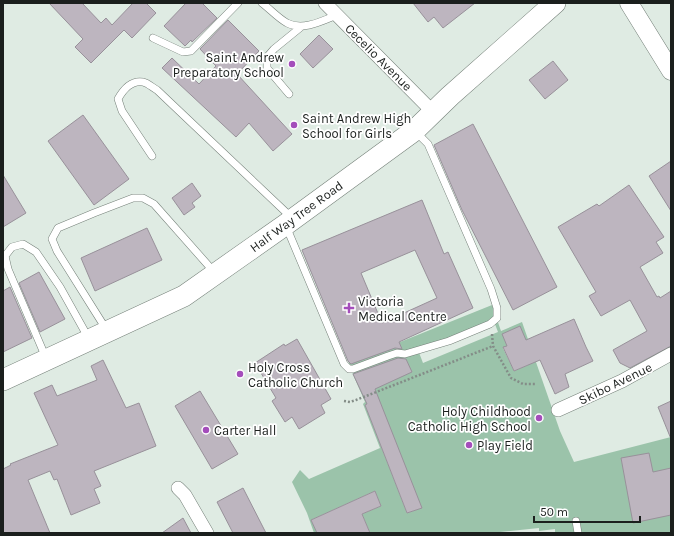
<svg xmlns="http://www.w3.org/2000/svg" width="674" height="536" viewBox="0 0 674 536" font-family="Karla,sans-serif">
	<rect width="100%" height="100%" fill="#dfebe3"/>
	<path fill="#9bc3aa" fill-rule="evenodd" d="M492,305L501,331L522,322L560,431L574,462L671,437V533H555V529L539,531V528L490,533H370L362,514L381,506L375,491L311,520L317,533H314L307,513L292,482L300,470L309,479L380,448L363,404L365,402L348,363ZM493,319L498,332L423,363L418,350ZM507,346L528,365L514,371L503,348ZM370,403L421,508L407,513L365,405Z"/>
	<path fill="#bdb5bf" stroke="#98919a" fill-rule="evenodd" d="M49,3H82L101,23L106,18L112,25L133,3H146L156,13L132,38L124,30L91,63L75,47L83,39Z
		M186,3H202L217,18L192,42L191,40L185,46L164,26Z
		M413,3H475L443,28L434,17L428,22Z
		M228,20L259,51L237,74L292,134L273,151L249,123L236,137L162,68L172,58L199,84L216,66L200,49Z
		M319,35L333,49L313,68L300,54Z
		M553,61L568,80L545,99L529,80Z
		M83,115L129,179L94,205L48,141Z
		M473,124L557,287L513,310L462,210L434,145Z
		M671,161V211L649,176Z
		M3,175L26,213L3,227Z
		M192,183L201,196L192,203L195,207L184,215L172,198Z
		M629,185L664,237L656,242L663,253L640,267L657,297L659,296L660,298L671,291V346L630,368L620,363L613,350L647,331L630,300L601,316L589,296L596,292L558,227L597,204L599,206Z
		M422,200L444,254L448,252L473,308L399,342L402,349L395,348L351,364L348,361L302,250ZM415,250L437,298L382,323L361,273Z
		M147,228L162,260L95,291L81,258Z
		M39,272L65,319L40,332L19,283Z
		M10,287L32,338L3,352V291Z
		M574,319L586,347L593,361L565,374L569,387L555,394L540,360L514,371L503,347L507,346L502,334L520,326L526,340Z
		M297,339L331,399L321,405L325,413L299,429L292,417L285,422L272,401L276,398L255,363L284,344L285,346Z
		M398,358L406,359L412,372L375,389L422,508L407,513L365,405L367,404L353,374Z
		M103,360L126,408L139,403L156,446L94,471L101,486L94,489L100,503L71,515L57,479L54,480L50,471L28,480L50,533H3V469L11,465L10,464L58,445L34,393L52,385L57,396L97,380L91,366Z
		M200,391L238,454L212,469L175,406Z
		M671,401V439L658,407Z
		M649,453L653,472L671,468V515L633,523L621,458Z
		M243,488L266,533H233L217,502Z
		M375,491L381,506L362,514L370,533H317L311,520Z
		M183,518L191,533H162Z"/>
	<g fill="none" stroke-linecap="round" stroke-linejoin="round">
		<defs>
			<path id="lane" d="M262,3C270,9 278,18 287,23C303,31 322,21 337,15
				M153,38L183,52L191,51L238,3
				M289,94L267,68V57L274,49L301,27
				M152,156L122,111L118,99C123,90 131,80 143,82C148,83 153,88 157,90L292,218
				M286,226L344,364L349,369H353L388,356L397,353L405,354L449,341L490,324L497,318V308L491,289L428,144L416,132
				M106,329L57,251L52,239L58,228L94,213L133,198H143L154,204L215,273
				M46,358L8,269L5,256L12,247L23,244L36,252L60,287L89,339
				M576,521L578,533"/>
			<path id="street" d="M325,3L433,112
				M558,410L622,381L671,354
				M178,488L185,495L207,533"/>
			<path id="secondary" d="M629,3L671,71"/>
			<path id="primary" d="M3,380L184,296L285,225L415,130L450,96L555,3"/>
		</defs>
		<use href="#lane" stroke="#758079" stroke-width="8"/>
		<use href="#street" stroke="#758079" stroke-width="14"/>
		<use href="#secondary" stroke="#758079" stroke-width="19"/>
		<use href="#primary" stroke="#758079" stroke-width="22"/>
		<path stroke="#848d88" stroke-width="2.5" stroke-dasharray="2 2" stroke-linecap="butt" d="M492,334L493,346L511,378L523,384H536
			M344,401L350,402L356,400L493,346"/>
		<use href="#lane" stroke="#fff" stroke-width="7"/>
		<use href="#street" stroke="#fff" stroke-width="13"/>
		<use href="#secondary" stroke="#fff" stroke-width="18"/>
		<use href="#primary" stroke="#fff" stroke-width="21"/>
	</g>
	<g fill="#a44dbb" stroke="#fff" stroke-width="1.5">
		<circle cx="292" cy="64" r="4"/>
		<circle cx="294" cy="125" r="4"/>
		<path d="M347 302h4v4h4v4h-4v4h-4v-4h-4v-4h4z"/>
		<circle cx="240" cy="374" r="4"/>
		<circle cx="539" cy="418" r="4"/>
		<circle cx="206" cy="430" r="4"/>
		<circle cx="469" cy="445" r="4"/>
	</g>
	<g text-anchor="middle" stroke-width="3.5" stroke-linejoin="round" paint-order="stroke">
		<g font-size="13" fill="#1b1f1d" stroke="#fff" text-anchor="start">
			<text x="284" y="62" text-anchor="end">Saint Andrew<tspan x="284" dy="15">Preparatory School</tspan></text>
			<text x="302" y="123">Saint Andrew High<tspan x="302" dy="15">School for Girls</tspan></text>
			<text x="358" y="306">Victoria<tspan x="358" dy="15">Medical Centre</tspan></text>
			<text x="248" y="372">Holy Cross<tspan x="248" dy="15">Catholic Church</tspan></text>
			<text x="531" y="416" text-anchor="end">Holy Childhood<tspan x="531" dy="15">Catholic High School</tspan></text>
			<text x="214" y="435">Carter Hall</text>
			<text x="477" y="450">Play Field</text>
		</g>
		<g font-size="13" fill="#1b1f1d" stroke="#fff">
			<text transform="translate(379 57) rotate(45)" y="5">Cecelio Avenue</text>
			<text transform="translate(296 216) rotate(-36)" y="5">Half Way Tree Road</text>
			<text transform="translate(615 383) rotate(-26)" y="5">Skibo Avenue</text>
		</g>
	</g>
	<rect width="674" height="536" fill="none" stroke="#1b1f1d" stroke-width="8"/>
	<path d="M534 516v6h106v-6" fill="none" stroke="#1b1f1d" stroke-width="2"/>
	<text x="540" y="516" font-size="12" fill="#1b1f1d" stroke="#ffffff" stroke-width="3" paint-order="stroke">50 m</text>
</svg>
